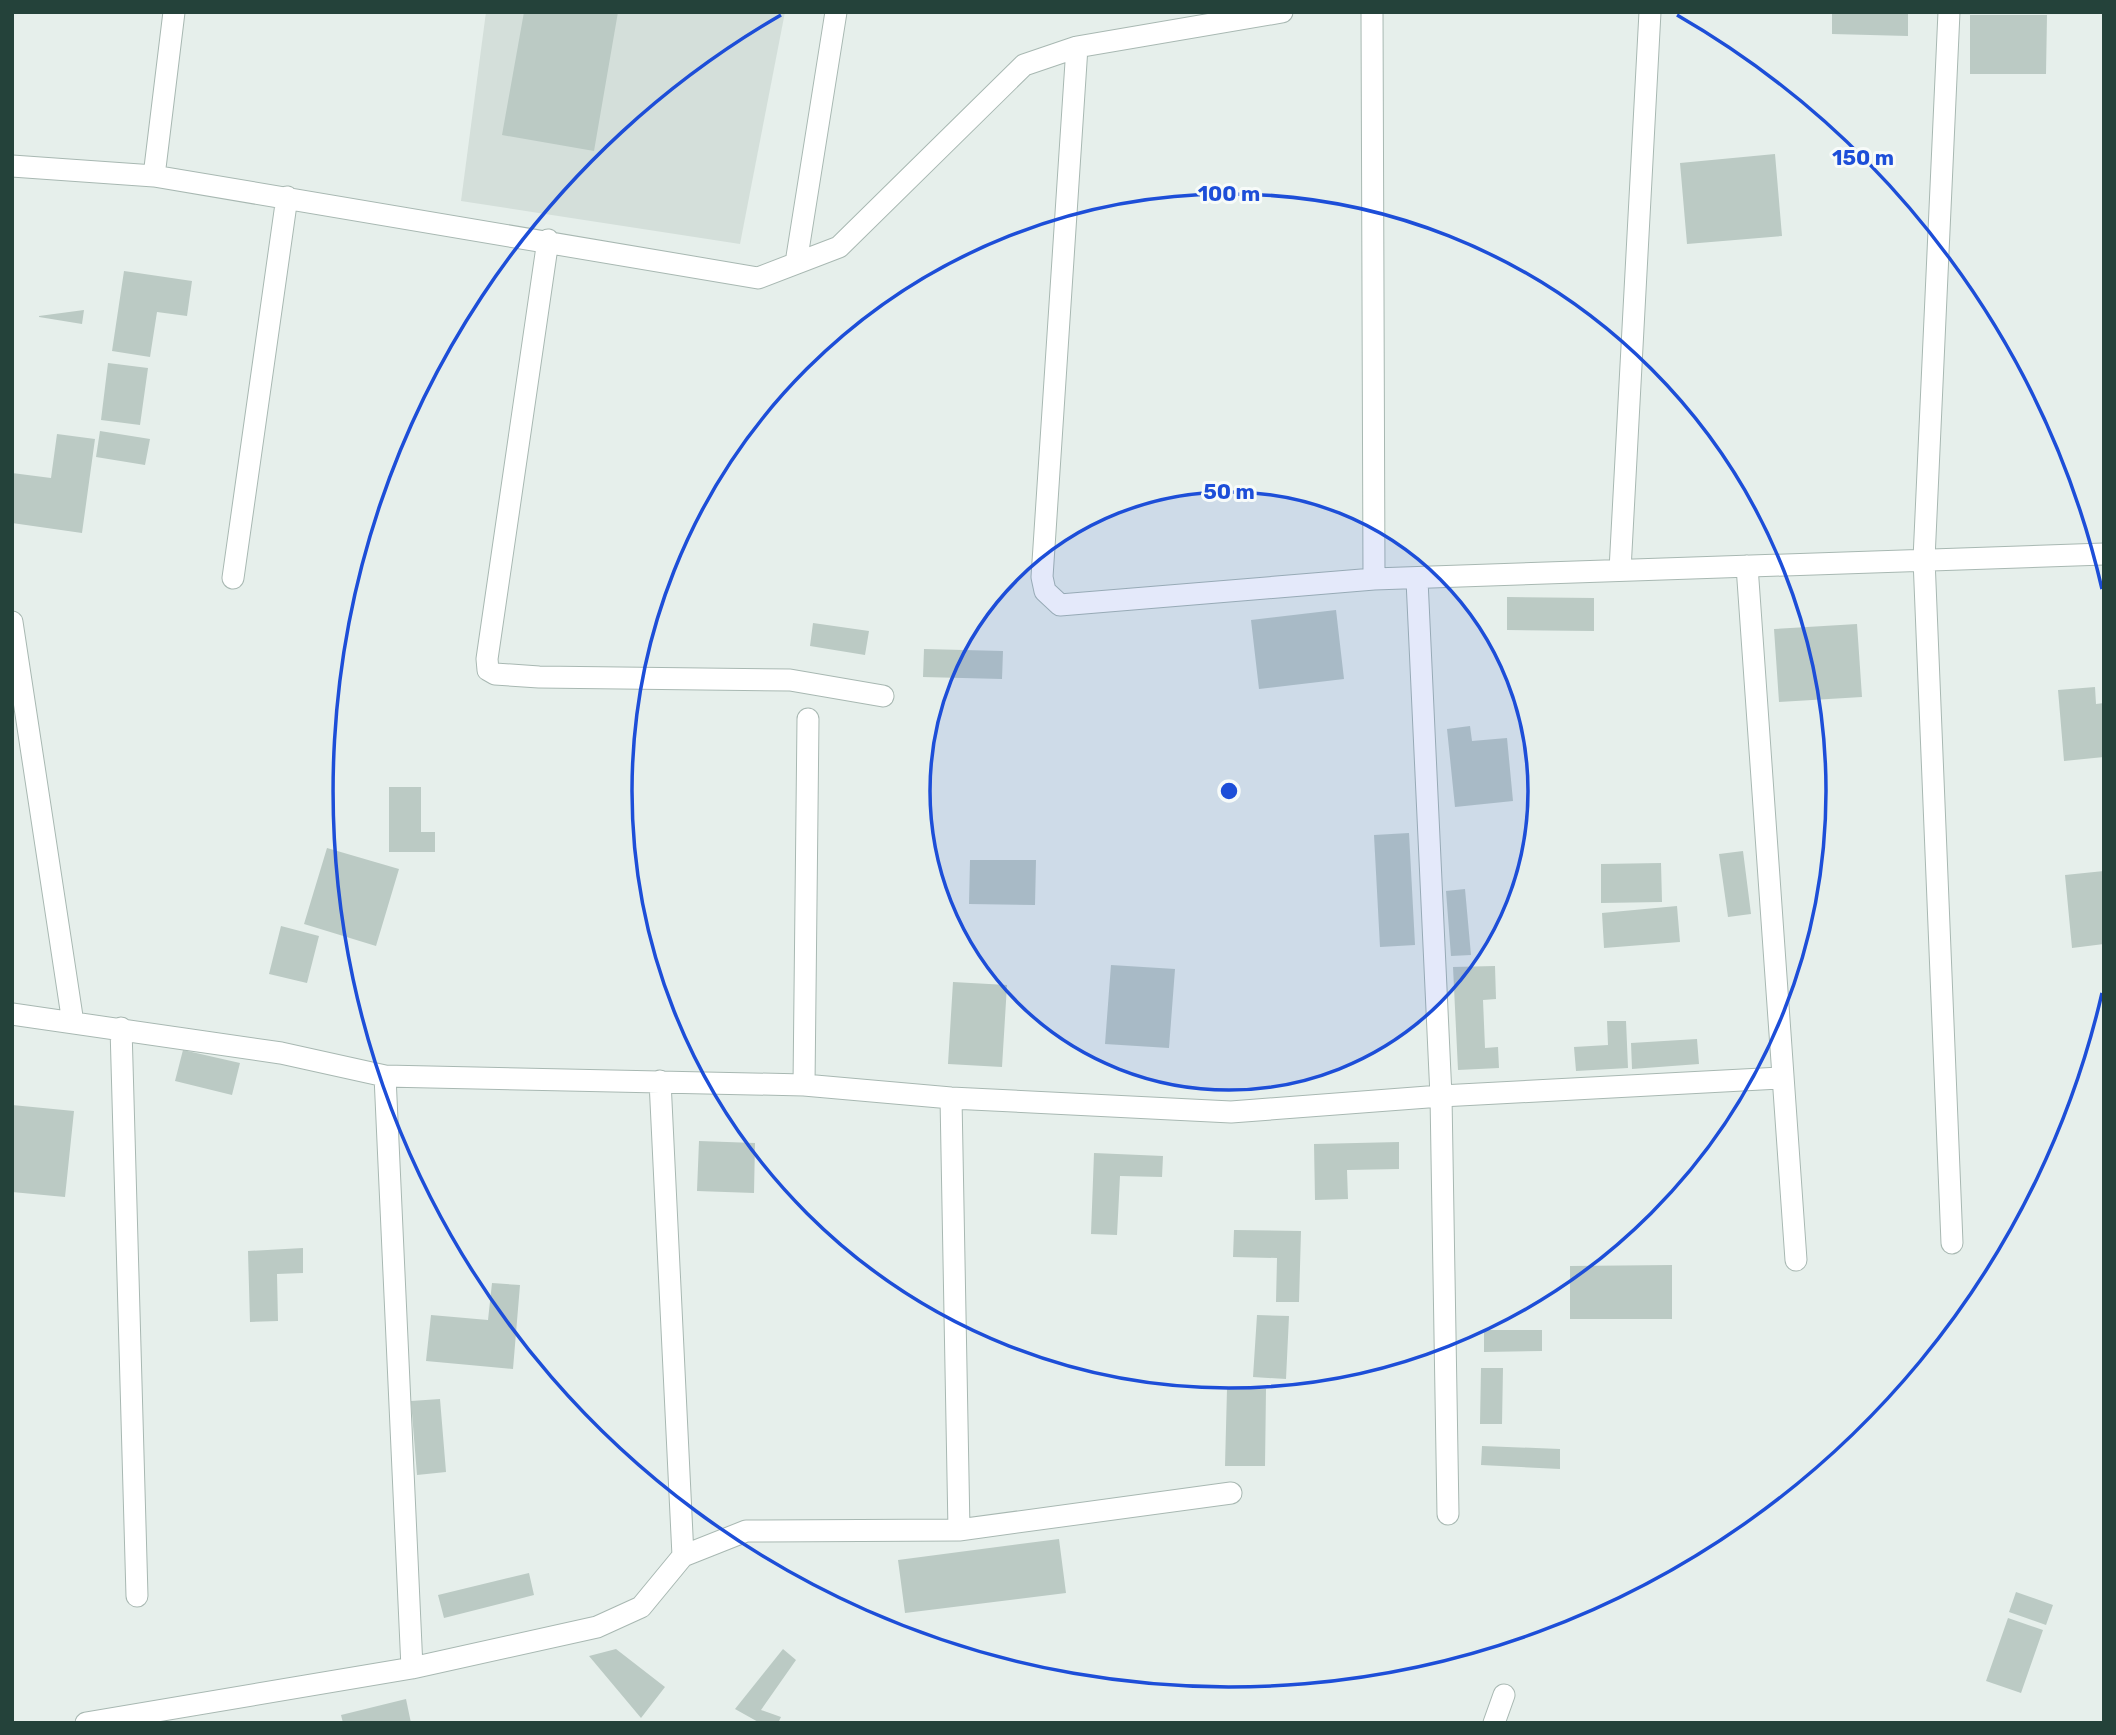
<svg xmlns="http://www.w3.org/2000/svg" width="2116" height="1735" viewBox="0 0 2116 1735" font-family="Rubik,sans-serif">
	<rect width="100%" height="100%" fill="#e6efeb"/>
	<path fill="#d4dfda" d="M486,12H785L740,244L461,201Z"/>
	<path fill="#bbcac4" d="M524,12H618L594,151L502,135Z
		M1832,12H1908V36L1832,34Z
		M1970,15H2047L2046,74H1970Z
		M1775,154L1782,236L1687,244L1680,163Z
		M124,271L192,281L187,316L157,312L150,357L112,351Z
		M84,310L82,324L39,317V316Z
		M108,363L148,368L140,425L101,420Z
		M100,431L150,439L145,465L96,457Z
		M57,434L95,439L82,533L12,523V473L51,478Z
		M1507,597L1594,598V631L1507,630Z
		M1336,610L1344,679L1259,689L1251,620Z
		M813,623L869,631L865,655L810,646Z
		M1857,624L1862,697L1779,702L1774,629Z
		M924,649L1003,651L1002,679L923,677Z
		M2095,687L2096,704L2104,703V757L2064,761L2058,690Z
		M1470,726L1472,741L1507,738L1513,801L1455,807L1447,729Z
		M389,787H421V832H435V852H389Z
		M1409,833L1415,945L1380,947L1374,835Z
		M327,848L399,869L376,946L304,924Z
		M1743,851L1751,914L1728,917L1719,854Z
		M970,860H1036L1035,905L969,904Z
		M1661,863L1662,902L1601,903V864Z
		M2104,871V944L2072,948L2065,875Z
		M1465,889L1471,955L1451,956L1446,891Z
		M1677,906L1680,942L1604,948L1602,913Z
		M281,926L319,936L307,983L269,974Z
		M1111,965L1175,969L1169,1048L1105,1044Z
		M1495,966L1496,999L1483,1000L1485,1048L1498,1047L1499,1068L1458,1070L1453,967Z
		M953,982L1007,985L1002,1067L948,1064Z
		M1607,1021H1626L1628,1068L1576,1071L1574,1047L1608,1045Z
		M1697,1039L1699,1064L1632,1069L1631,1043Z
		M183,1050L240,1063L232,1095L175,1081Z
		M12,1105L74,1111L65,1197L12,1192Z
		M699,1141L755,1143L754,1193L697,1191Z
		M1399,1142V1169L1347,1170L1348,1199L1315,1200L1314,1144Z
		M1094,1153L1163,1156L1162,1177L1120,1176L1117,1235L1091,1234Z
		M1234,1230L1301,1231L1299,1302H1276L1277,1258L1233,1257Z
		M303,1248V1273L277,1274L278,1321L250,1322L248,1251Z
		M1672,1265V1319H1570V1266Z
		M492,1283L520,1285L513,1369L426,1361L431,1315L488,1320Z
		M1257,1315L1289,1316L1286,1379L1253,1377Z
		M1484,1330H1542V1351L1484,1352Z
		M1481,1368H1503L1502,1424H1480Z
		M1227,1389H1266L1265,1466H1225Z
		M440,1399L446,1472L417,1475L411,1401Z
		M1482,1446L1560,1449V1469L1481,1465Z
		M1059,1539L1066,1593L905,1613L898,1560Z
		M529,1573L534,1595L444,1618L438,1595Z
		M2016,1592L2053,1605L2046,1625L2009,1612Z
		M2008,1618L2043,1630L2021,1693L1986,1681Z
		M616,1649L665,1687L641,1718L589,1656Z
		M783,1649L796,1660L761,1710L781,1717L778,1723H760L735,1709Z
		M406,1699L411,1723H343L341,1715Z"/>
	<g fill="none" stroke-linecap="round" stroke-linejoin="round">
		<defs>
			<path id="street" d="M1372,12L1374,579
				M1949,12L1924,559L1952,1243
				M1077,47L1042,577L1045,591L1060,605L1374,579L2104,554
				M12,166L154,176L758,278L839,247L1024,65L1077,47L1282,12
				M154,176L174,12
				M548,240L487,659L488,670L495,674L539,677L790,680L883,696
				M796,263L836,12
				M1747,566L1796,1260
				M1620,570L1650,12
				M233,578L287,197
				M1417,580L1441,1096L1448,1514
				M12,622L73,1023
				M12,1014L281,1053L385,1076L804,1085L951,1098L1231,1112L1441,1096L1782,1078
				M121,1028L137,1596
				M385,1076L412,1668
				M660,1081L683,1556
				M804,1085L808,719
				M951,1098L959,1530
				M86,1723L412,1668L597,1627L641,1607L683,1556L746,1531L959,1530L1231,1493
				M1494,1723L1504,1695"/>
		</defs>
		<use href="#street" stroke="#a8b8b2" stroke-width="23"/>
		<use href="#street" stroke="#fff" stroke-width="21"/>
	</g>
	<circle cx="1229" cy="791" r="299" fill="#1d4ed8" fill-opacity=".12"/>
	<g fill="none" stroke="#1d4ed8" stroke-width="3.5">
		<circle cx="1229" cy="791" r="299"/>
		<circle cx="1229" cy="791" r="597"/>
		<path d="M2102 993A896 896 0 1 1 781 15M1677 15A896 896 0 0 1 2102 589"/>
	</g>
	<circle cx="1229" cy="791" r="10" fill="#1d4ed8" stroke="#f7fbf9" stroke-width="3.5"/>
	<g font-size="21" text-anchor="middle" font-weight="bold" fill="#1d4ed8" stroke="#f7fbf9" stroke-width="6" stroke-linejoin="round" paint-order="stroke">
		<text x="1863" y="165">150 m</text>
		<text x="1229" y="201">100 m</text>
		<text x="1229" y="499">50 m</text>
	</g>
	<rect width="2116" height="1735" fill="none" stroke="#24423a" stroke-width="28"/>
</svg>
